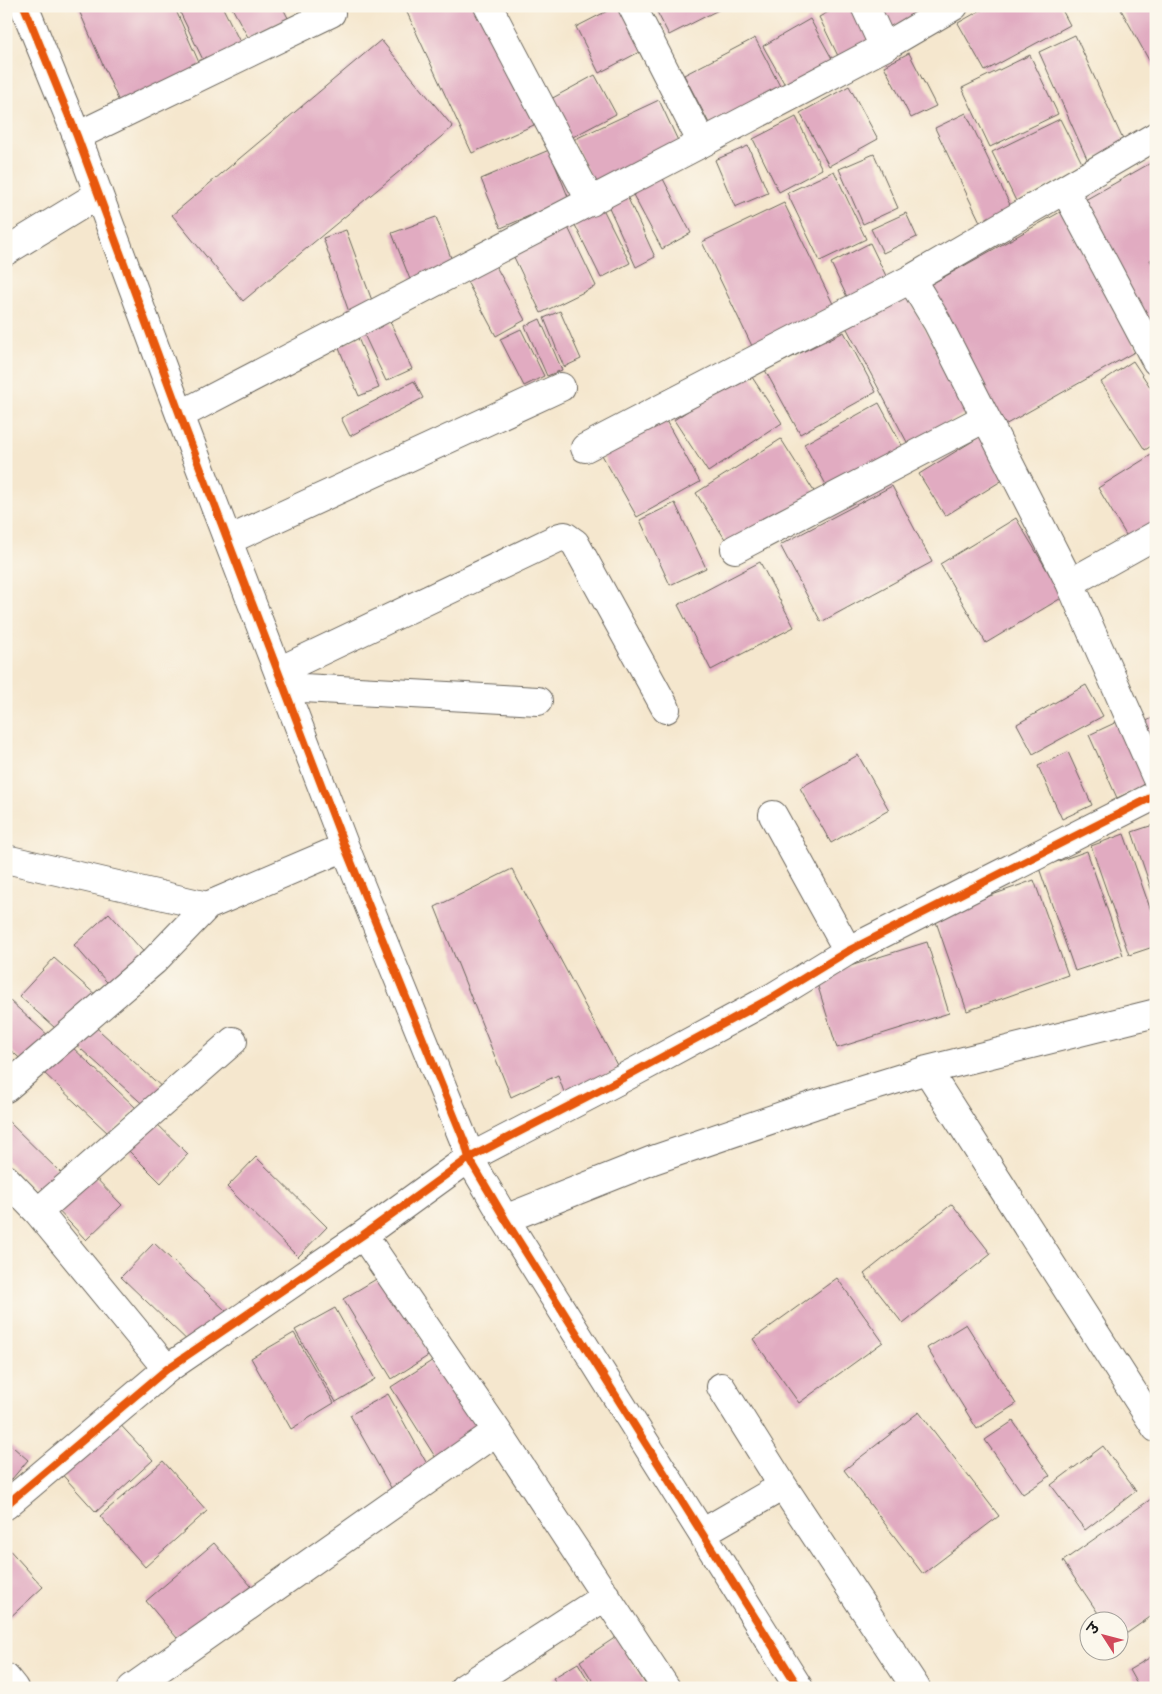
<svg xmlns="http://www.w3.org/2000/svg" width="1162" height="1694" viewBox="0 0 1162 1694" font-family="Itim,'Playpen Sans Deva',sans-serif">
	<rect width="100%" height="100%" fill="#fbf7ec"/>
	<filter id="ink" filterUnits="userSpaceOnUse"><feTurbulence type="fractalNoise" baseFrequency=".02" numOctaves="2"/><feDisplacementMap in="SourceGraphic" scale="10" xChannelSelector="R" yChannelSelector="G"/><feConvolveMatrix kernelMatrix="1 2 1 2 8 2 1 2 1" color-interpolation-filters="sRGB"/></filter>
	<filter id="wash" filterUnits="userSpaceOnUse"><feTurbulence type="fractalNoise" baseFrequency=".0096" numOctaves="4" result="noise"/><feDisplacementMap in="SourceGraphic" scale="20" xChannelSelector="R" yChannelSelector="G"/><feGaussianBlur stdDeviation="1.12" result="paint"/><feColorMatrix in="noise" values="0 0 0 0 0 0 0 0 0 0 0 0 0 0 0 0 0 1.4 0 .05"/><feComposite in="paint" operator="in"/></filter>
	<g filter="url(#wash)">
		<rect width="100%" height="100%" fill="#f5e7ce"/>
		<g id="blocks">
			<path fill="#e1abc1" d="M77,6H174L201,67L120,104Z
				M177,6H222L243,48L206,66Z
				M231,6H282L288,18L249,39Z
				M404,6H482L536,124L472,153Z
				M617,6H623L645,49L599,73L576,27Z
				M654,6H726L669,35Z
				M840,6H860L877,39L839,58L819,17Z
				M872,6H929L887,32Z
				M988,6H1060L1070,25L985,71L958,23Z
				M1119,6H1156V73Z
				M810,19L835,64L788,90L763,46Z
				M1075,35L1125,144L1088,161L1039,52Z
				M755,38L782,90L711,127L684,75Z
				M381,40L453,127L243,301L172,215Z
				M909,53L936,106L911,118L884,66Z
				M1030,55L1058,114L990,147L962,88Z
				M595,75L616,114L569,139L549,100Z
				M849,86L878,139L829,166L800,113Z
				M659,100L680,145L594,185L573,140Z
				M966,113L1013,211L982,226L935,128Z
				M796,117L822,169L779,192L753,139Z
				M1060,119L1084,167L1016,201L992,152Z
				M748,146L768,193L735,207L715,160Z
				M549,150L569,199L501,228L481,179Z
				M874,154L898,208L863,224L839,169Z
				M1156,160V257L1150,260L1156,271V340L1078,204Z
				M834,171L866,239L820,261L787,193Z
				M661,175L691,233L662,249L631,191Z
				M626,194L655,257L636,267L607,203Z
				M784,203L834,306L752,346L702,242Z
				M603,209L630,263L601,278L574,223Z
				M1062,211L1138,350L1003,426L926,287Z
				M906,213L917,237L883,253L871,229Z
				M436,217L454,266L411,282L392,233Z
				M566,223L596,286L541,313L511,251Z
				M346,230L374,306L350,315L323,238Z
				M870,243L888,280L848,299L831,263Z
				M492,259L525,320L496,336L463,274Z
				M906,293L969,411L908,444L846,327Z
				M560,311L581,359L564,367L544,318Z
				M387,315L412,369L386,381L361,328Z
				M540,319L562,370L547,376L525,326Z
				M521,329L544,376L524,386L500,339Z
				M844,332L876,392L800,434L765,370Z
				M358,338L379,388L359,396L338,346Z
				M1133,361L1156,396V443L1145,450L1101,382Z
				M748,371L782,423L708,472L674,420Z
				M414,381L423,398L350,436L341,418Z
				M879,403L905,451L830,492L804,444Z
				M665,419L700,482L637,517L602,455Z
				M981,436L1006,478L945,516L919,474Z
				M781,439L815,493L730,547L696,493Z
				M1156,452V523L1129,540L1098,488Z
				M892,486L932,562L821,622L780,545Z
				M675,503L706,568L670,585L640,520Z
				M1016,518L1063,597L986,643L940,564Z
				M760,562L794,627L711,670L678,605Z
				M1086,685L1103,716L1033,754L1017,724Z
				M1156,716V756L1139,725Z
				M1121,720L1152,782L1117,798L1089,735Z
				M1068,752L1092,805L1062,819L1038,766Z
				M858,755L889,810L831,843L800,788Z
				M1156,824V900H1155L1132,832Z
				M1124,834L1156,925V946L1129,955L1091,846Z
				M1087,851L1123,955L1075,971L1039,868Z
				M512,869L619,1069L565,1095L558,1075L511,1097L435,907Z
				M1034,880L1068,975L967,1011L934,916Z
				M109,913L148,957L113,989L74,945Z
				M927,942L949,1013L837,1048L815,977Z
				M54,958L97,996L63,1035L19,996Z
				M10,1001L50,1037L26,1064L6,1046V1005Z
				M90,1022L164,1089L147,1108L72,1041Z
				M69,1044L136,1108L110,1135L43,1072Z
				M6,1119L63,1175L43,1196L6,1160Z
				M153,1120L188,1154L161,1183L126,1148Z
				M256,1157L327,1227L298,1257L227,1187Z
				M90,1172L122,1205L86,1240L54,1206Z
				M952,1204L991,1254L903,1324L864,1274Z
				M154,1243L226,1311L193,1346L121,1277Z
				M383,1275L431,1354L392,1379L343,1299Z
				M837,1278L883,1342L799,1403L753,1339Z
				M335,1308L375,1379L336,1402L295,1330Z
				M966,1324L1016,1404L977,1429L927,1348Z
				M294,1333L334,1403L291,1429L251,1358Z
				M441,1355L489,1431L439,1463L391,1387Z
				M388,1394L431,1471L394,1493L350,1415Z
				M919,1412L999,1516L923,1574L844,1470Z
				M115,1419L153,1460L96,1512L58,1470Z
				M1013,1421L1050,1476L1023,1494L985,1440Z
				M6,1441L28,1460L6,1486Z
				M1103,1446L1136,1491L1085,1530L1051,1485Z
				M163,1461L207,1511L145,1567L100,1516Z
				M1151,1499L1156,1506V1613L1120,1638V1622H1104L1063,1561Z
				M214,1543L251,1586L182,1644L146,1601Z
				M6,1546L43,1587L6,1621Z
				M616,1637L648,1688H597L580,1661Z
				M1156,1654V1688H1139L1129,1670Z
				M578,1663L593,1688H559L553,1678Z"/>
		</g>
	</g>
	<g filter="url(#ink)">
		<use href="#blocks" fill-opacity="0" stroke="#68635a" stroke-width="1"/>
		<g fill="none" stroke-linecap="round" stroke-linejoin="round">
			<defs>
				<path id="minor" d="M24,6L77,136L180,415L345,847L465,1143L469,1158L505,1219L799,1688
					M488,6L591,202
					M632,6L702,143
					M865,6L884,47
					M77,136L331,13
					M1065,190L1156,361
					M6,251L98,195
					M911,279L937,322L1070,583L1156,777
					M180,415L702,143L884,47L954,6
					M585,448L911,279L1156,136
					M229,540L561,387
					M735,549L985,418
					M1070,583L1156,535
					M279,671L560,537L565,536L575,543L666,709
					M285,687L538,701
					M773,815L848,951
					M6,859L207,906
					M927,1070L1156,1428
					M6,1088L154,961L207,906L345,847
					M6,1179L38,1212L167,1369
					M38,1212L233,1041
					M505,1219L653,1160L814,1105L927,1070L1156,1013
					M363,1235L497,1431L666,1688
					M721,1387L783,1486L916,1688
					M6,1505L167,1369L363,1235L469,1158L625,1077L773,997L848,951L1156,795
					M702,1533L783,1486
					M6,1678L14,1688
					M132,1688L497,1431
					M464,1688L606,1596"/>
			</defs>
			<use href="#minor" stroke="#68635a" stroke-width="30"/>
			<use href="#minor" stroke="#fff" stroke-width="28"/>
			<defs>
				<path id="cycleway" d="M24,6L77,136L180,415L345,847L465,1143L469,1158L505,1219L799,1688
					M6,1505L167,1369L363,1235L469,1158L625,1077L773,997L848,951L1156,795"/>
			</defs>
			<use href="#cycleway" stroke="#fbf7ec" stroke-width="11"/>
			<use href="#cycleway" stroke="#e8590c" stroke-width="8"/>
		</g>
	</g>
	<rect width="1162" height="1694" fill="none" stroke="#fbf7ec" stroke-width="25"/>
	<g transform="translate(1104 1636) rotate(306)"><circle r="24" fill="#fbf7ec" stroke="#a29f99"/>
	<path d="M0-4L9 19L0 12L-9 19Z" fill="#d1495b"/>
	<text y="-8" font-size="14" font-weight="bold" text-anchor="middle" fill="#1c1c1c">उ</text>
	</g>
</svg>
